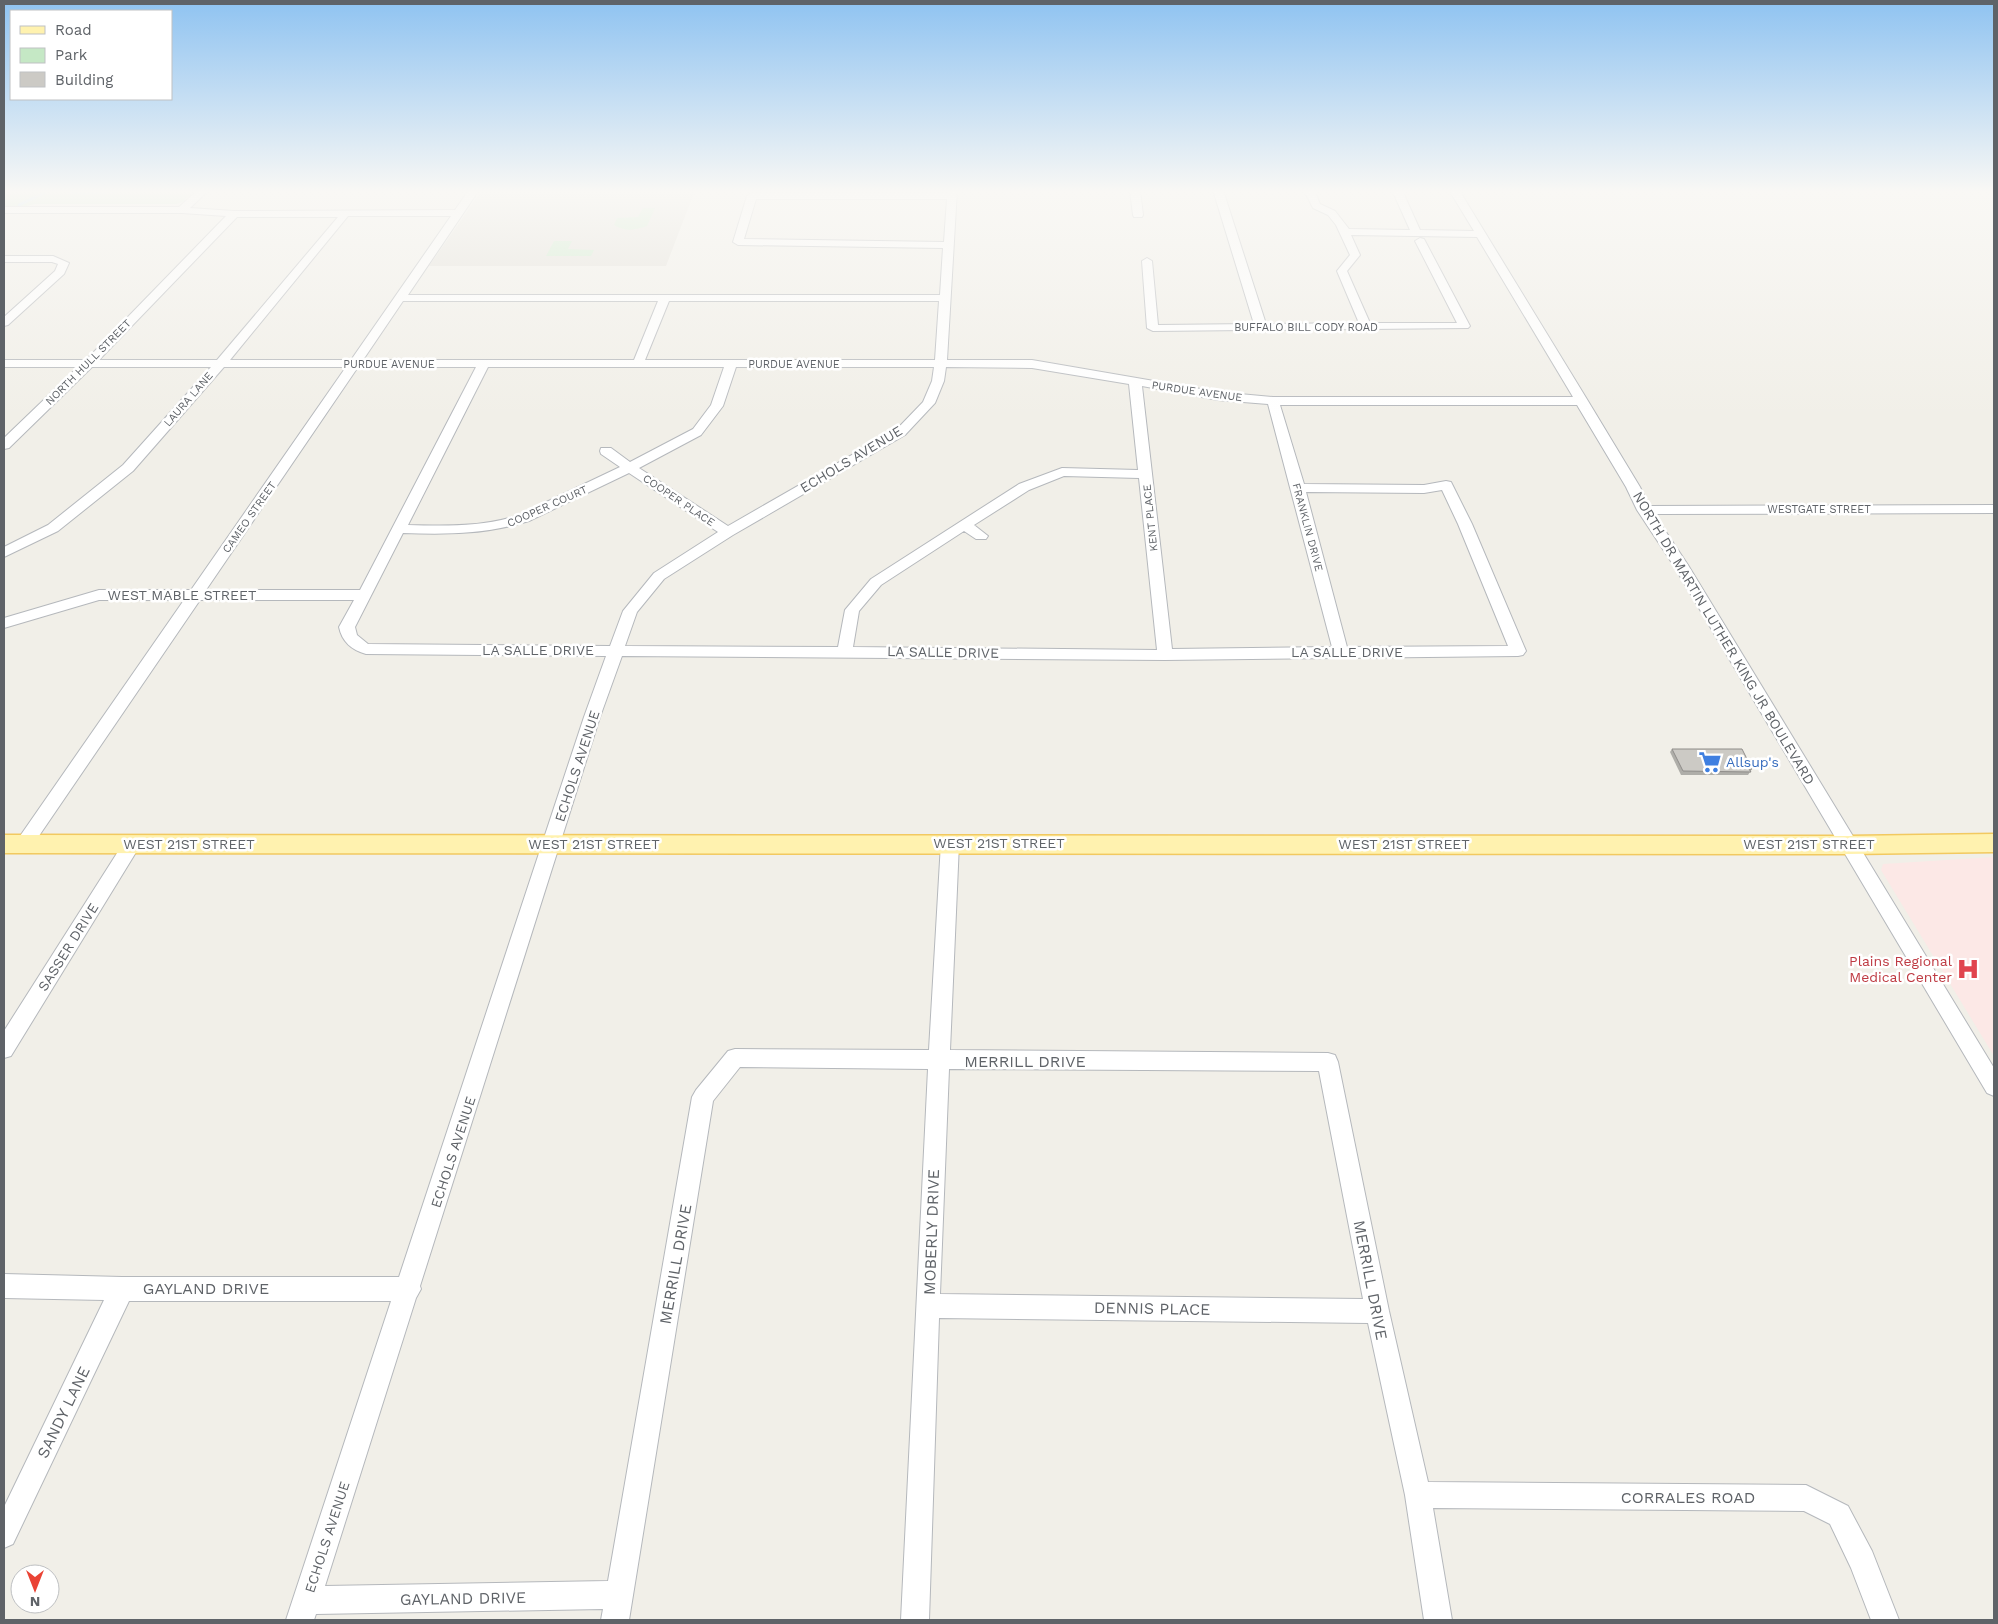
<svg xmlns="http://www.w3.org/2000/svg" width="1998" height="1624" viewBox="0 0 1998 1624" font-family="'Work Sans',sans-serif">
	<rect width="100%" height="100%" fill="#f1efe8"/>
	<path fill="#e1ded6" d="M482,190H695L666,266H429Z"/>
	<path fill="#fce8e6" d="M1994,857V1056L1881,870L1883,864Z"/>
	<path fill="#c5e8c5" d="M4,190H195L183,202L177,204H35L22,207H4Z
		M643,208H655L647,226C635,230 626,232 614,225L617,218L638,217Z
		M554,241H572L568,249L594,250L591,256H546Z"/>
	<path fill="#aadaff" d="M45,190H150L84,195Z"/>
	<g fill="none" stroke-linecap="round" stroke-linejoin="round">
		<path stroke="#aadaff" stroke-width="2.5" d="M19,205L48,191"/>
		<defs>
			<path id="minor" d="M198,190H209L190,208L234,211L455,210L469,190H479L408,295H940L943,248L738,245L733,242L747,196L752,193H947V190H957L947,360H1032L1218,392L1273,397H1573L1477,237L1351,235L1360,255L1347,271L1370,323H1457L1415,241L1420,238L1424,239L1470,326L1468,328L1153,331L1147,328L1142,261L1147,258L1152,261L1158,325L1254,324L1213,190H1223L1266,324L1359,323L1337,271L1350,255L1336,225L1328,215L1313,208L1304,190H1314L1320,204L1335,211L1349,229L1410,230L1392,190H1402L1420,230L1474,231L1449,190H1459L1588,401L1640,487L1649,506L1994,505V513L1654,514L1688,565L1994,1068V1096L1987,1093L1674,566L1637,510L1626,487L1577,405H1280L1304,484L1424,485L1446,481L1451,482L1472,524L1526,651L1523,655L1518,656L1165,660L622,656L600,717L420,1286L421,1289L416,1298L325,1586L608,1581L692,1097L696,1090L728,1051L735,1049L929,1050L941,843L944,838L950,836L956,838L959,843L950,1050L1328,1053L1335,1055L1338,1062L1389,1311L1428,1482L1806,1485L1848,1506L1872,1551L1899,1620H1871L1851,1568L1830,1524L1804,1511L1433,1508L1452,1620H1424L1405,1495L1368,1323L939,1318L929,1620H901L928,1069L740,1067L713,1101L629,1620H601L603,1609L316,1614L314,1620H286L391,1301H129L13,1544L4,1548V1507L104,1300L4,1298V1274L122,1277H399L584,717L606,656L366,654C352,650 342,642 339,627L354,600H200L30,849L24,851L18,849L15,844L18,839L184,600H99L4,628V618L99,590H191L346,367H224L133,471L58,531L4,557V547L48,525L123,465L211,367H92L9,448L4,449V438L78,367H4V360H86L226,216L182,213H4V207H179ZM756,199H947L944,242L744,239ZM348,216H451L351,360H230ZM237,217H338L217,360H99ZM403,301H658L634,360H363ZM669,301H939L935,360H645ZM358,367H476L360,590H206ZM488,367H724L711,405L693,429L630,462L611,448H601L600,451L601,454L620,467L519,515C483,527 446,526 408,525ZM736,367H934L932,381L923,402L897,429L728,526L639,468L701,435L723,406ZM946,367L1032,368L1129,384L1138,470L1062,468L1019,484L871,579L845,610L838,647L625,646L637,612L664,579L733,535L905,435L935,403L944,381ZM1142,386L1218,400L1268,404L1332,647L1172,649ZM629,473L718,532L654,573L623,611L610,646L368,644L357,635L355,627L403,533C447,535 487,534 529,521ZM1064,476L1139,478L1157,650L853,647L859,611L881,585L964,531L976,539H986L988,536L974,525L1029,490ZM1442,490L1458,524L1508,646L1347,647L1306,492L1424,493ZM949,1069L1319,1071L1363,1299L940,1294Z
				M1130,190H1140L1143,215L1142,217H1134L1133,215Z
				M4,256H53L69,263L64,274L8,325L4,326V317L55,271L58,264L52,262H4Z
				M132,837L138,839L141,844L138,849L11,1056L4,1058V1031L126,839Z"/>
			<path id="major" d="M1994,834V852L1848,854L4,853V835L1848,836Z"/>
		</defs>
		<use href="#minor" stroke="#b5b8bc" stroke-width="2"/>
		<use href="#major" stroke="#f2c960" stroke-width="3"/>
		<use href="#minor" fill="#fff" fill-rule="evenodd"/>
		<use href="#major" fill="#fff2af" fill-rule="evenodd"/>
	</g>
	<path fill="#afaea9" d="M1672,749L1752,769L1748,775H1681L1670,752Z"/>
	<path fill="#cccac5" stroke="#8f8d8a" d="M1672,749H1742L1752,769H1749L1751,772L1683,771Z"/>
	<linearGradient id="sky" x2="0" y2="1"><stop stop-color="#8fc3f1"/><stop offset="0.46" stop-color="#f9f8f5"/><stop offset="1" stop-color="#f9f8f5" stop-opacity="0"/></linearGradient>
	<rect width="1998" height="417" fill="url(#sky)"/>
	<defs>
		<symbol id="supermarket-bare" viewBox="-9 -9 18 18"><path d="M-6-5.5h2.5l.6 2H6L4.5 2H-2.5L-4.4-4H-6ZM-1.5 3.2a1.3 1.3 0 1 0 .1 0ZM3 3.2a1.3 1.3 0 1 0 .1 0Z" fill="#3f7fe0" stroke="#fff" stroke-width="2.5" paint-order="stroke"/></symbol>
		<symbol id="hospital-bare" viewBox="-9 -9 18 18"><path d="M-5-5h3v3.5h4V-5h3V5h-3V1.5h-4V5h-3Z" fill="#e0444e" stroke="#fff" stroke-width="2.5" paint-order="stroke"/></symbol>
	</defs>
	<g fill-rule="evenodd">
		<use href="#supermarket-bare" x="1694" y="746" width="32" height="32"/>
		<use href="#hospital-bare" x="1952" y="953" width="32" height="32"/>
	</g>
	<g text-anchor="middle" stroke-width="5" stroke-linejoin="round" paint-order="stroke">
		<g font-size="11" fill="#5f6368" stroke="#fff">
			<text x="1306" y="331">BUFFALO BILL CODY ROAD</text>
			<text transform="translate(88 362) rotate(-45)" y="4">NORTH HULL STREET</text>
			<text x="389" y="368">PURDUE AVENUE</text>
			<text x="794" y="368">PURDUE AVENUE</text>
			<text transform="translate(1197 391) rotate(8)" y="4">PURDUE AVENUE</text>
			<text transform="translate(188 399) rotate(-49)" y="4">LAURA LANE</text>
			<text transform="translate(679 500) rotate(34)" y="4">COOPER PLACE</text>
			<text transform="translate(547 506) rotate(-24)" y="4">COOPER COURT</text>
			<text x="1819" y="513">WESTGATE STREET</text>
			<text transform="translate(249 517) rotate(-55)" y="4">CAMEO STREET</text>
			<text transform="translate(1150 518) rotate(-96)" y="4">KENT PLACE</text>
			<text transform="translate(1308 527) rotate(75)" y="4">FRANKLIN DRIVE</text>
		</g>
		<g font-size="14" fill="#5f6368" stroke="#fff">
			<text transform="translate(851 459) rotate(-31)" y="5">ECHOLS AVENUE</text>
			<text x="182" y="600">WEST MABLE STREET</text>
			<text transform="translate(1724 638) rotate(59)" y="5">NORTH DR MARTIN LUTHER KING JR BOULEVARD</text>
			<text x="538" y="655">LA SALLE DRIVE</text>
			<text transform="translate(943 652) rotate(1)" y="5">LA SALLE DRIVE</text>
			<text x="1347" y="657">LA SALLE DRIVE</text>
			<text transform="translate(577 766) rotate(-72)" y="5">ECHOLS AVENUE</text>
			<text x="999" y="848">WEST 21ST STREET</text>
			<text x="189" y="849">WEST 21ST STREET</text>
			<text x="594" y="849">WEST 21ST STREET</text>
			<text x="1404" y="849">WEST 21ST STREET</text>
			<text x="1809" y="849">WEST 21ST STREET</text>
			<text transform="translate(68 947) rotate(-58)" y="5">SASSER DRIVE</text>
			<text transform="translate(453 1152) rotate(-72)" y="5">ECHOLS AVENUE</text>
			<text transform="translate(327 1537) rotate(-72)" y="5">ECHOLS AVENUE</text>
		</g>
		<g font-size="14" fill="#366cbe" stroke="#fff" text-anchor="start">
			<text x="1726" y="767">Allsup's</text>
		</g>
		<g font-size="14" fill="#be3a42" stroke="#fff" text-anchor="end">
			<text x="1952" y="966">Plains Regional<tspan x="1952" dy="16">Medical Center</tspan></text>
		</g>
		<g font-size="16" fill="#5f6368" stroke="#fff">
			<text x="1025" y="1067">MERRILL DRIVE</text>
			<text transform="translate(931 1232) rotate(-88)" y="6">MOBERLY DRIVE</text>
			<text transform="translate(675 1264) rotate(-80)" y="6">MERRILL DRIVE</text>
			<text transform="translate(1371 1280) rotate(79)" y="6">MERRILL DRIVE</text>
			<text x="206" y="1294">GAYLAND DRIVE</text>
			<text transform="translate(1152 1308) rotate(1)" y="6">DENNIS PLACE</text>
			<text transform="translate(63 1412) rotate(-64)" y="6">SANDY LANE</text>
			<text x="1688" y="1503">CORRALES ROAD</text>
			<text transform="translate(463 1598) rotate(-1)" y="6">GAYLAND DRIVE</text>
		</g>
	</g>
	<rect width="1998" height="1624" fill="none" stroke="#5f6368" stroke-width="10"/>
	<rect x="10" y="10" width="162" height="90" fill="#ffffff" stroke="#bfc1c3"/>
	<rect x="20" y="26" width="25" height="8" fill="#fff2af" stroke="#bfc1c3"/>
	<text x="55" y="35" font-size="15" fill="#5f6368">Road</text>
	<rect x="20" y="48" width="25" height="15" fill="#c5e8c5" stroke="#bfc1c3"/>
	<text x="55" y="60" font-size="15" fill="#5f6368">Park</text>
	<rect x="20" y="72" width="25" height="15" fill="#cccac5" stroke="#bfc1c3"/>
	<text x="55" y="85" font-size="15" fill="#5f6368">Building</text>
	<g transform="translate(35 1589) rotate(180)"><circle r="24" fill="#ffffff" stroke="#bfc1c3"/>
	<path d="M0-4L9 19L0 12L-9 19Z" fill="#ea4335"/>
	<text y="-8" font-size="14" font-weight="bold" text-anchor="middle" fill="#5f6368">N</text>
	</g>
</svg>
